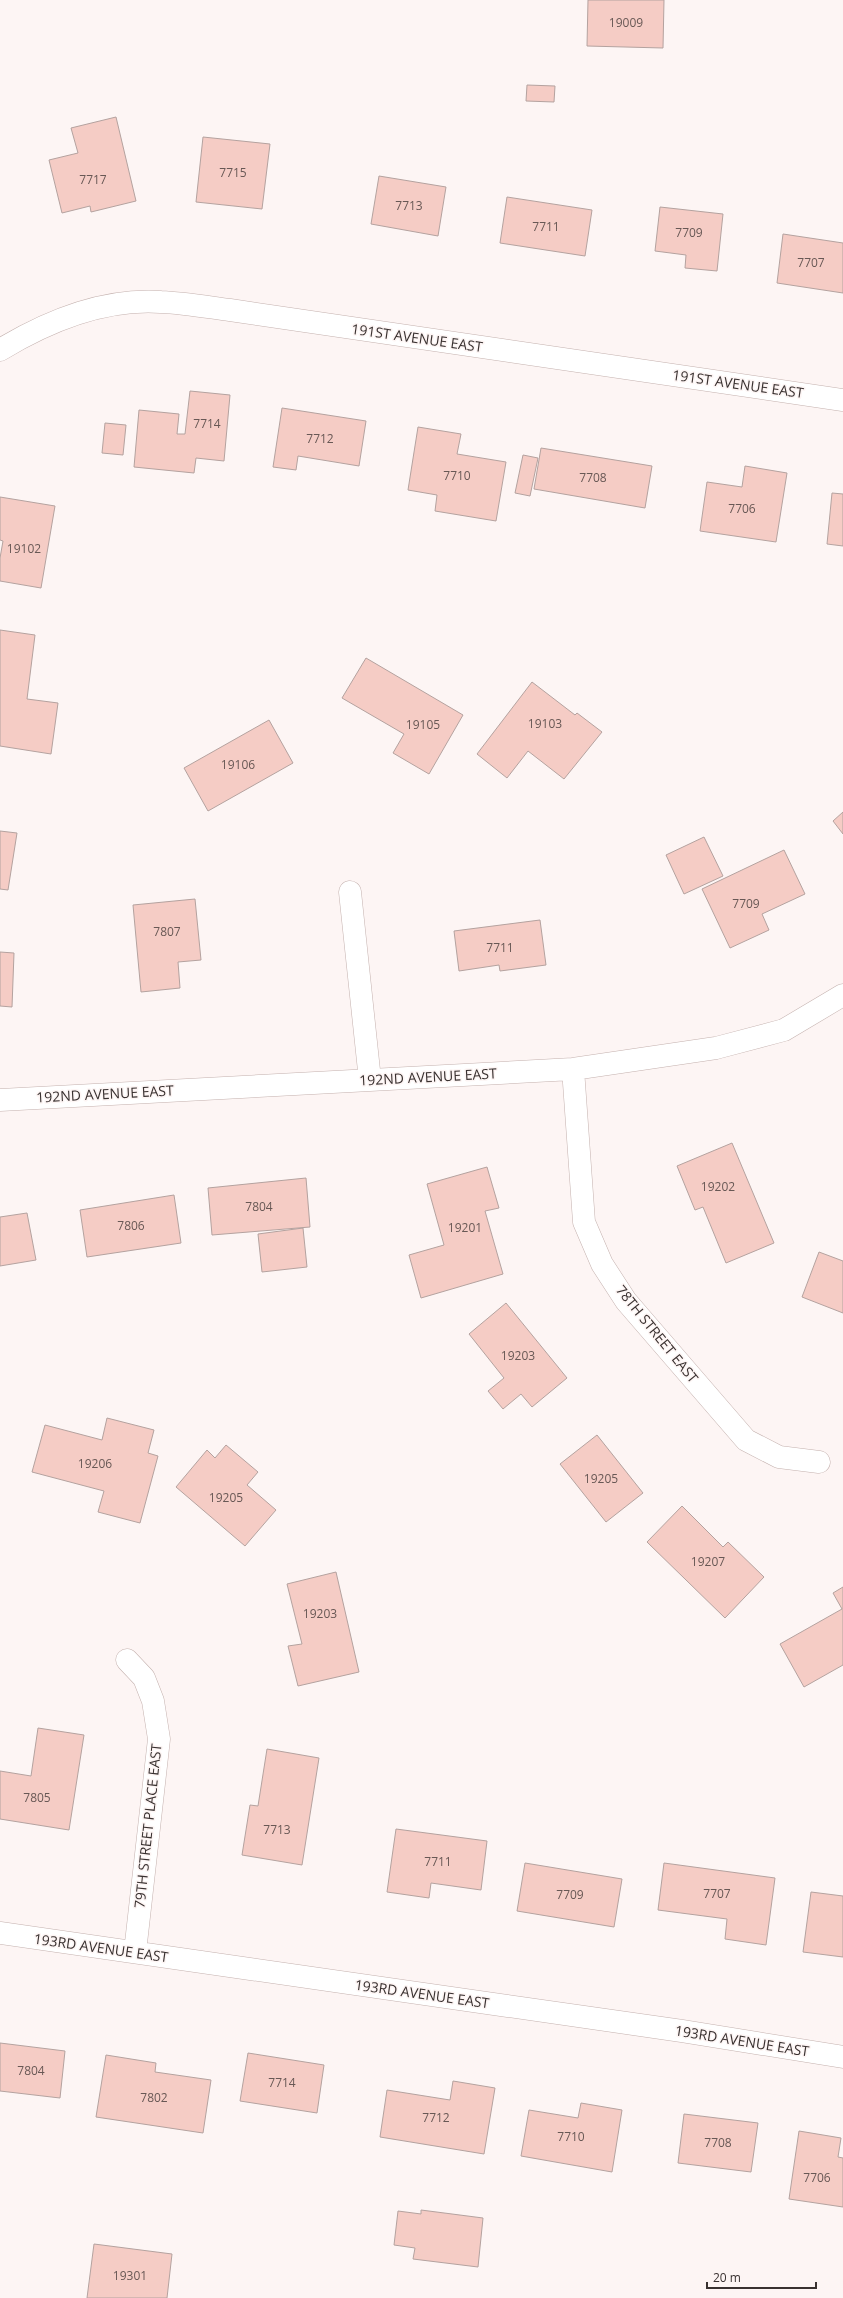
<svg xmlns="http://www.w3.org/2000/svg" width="843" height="2298" viewBox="0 0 843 2298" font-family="'Open Sans',sans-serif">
	<rect width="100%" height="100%" fill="#fdf5f4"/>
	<path fill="#f5ccc5" stroke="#b4a29f" d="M588,0H664L663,48L587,46Z
		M527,85L555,86L554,102L526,101Z
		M116,117L136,201L91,212L90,206L62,213L49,160L78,153L71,128Z
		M203,137L270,144L262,209L196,202Z
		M379,176L446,187L438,236L371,224Z
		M507,197L592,210L585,256L500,243Z
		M660,207L723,214L717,271L685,268L686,255L655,251Z
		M783,234L843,243V293L777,283Z
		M190,391L230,395L224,461L196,458L194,473L134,467L139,410L179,414L177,434H185Z
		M282,408L366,421L359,466L298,456L296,470L273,467Z
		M105,423L126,425L123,455L102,453Z
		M418,427L461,434L457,454L506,462L496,521L435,511L437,495L408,490Z
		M541,448L652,466L645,508L534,489Z
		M523,455L538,458L530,496L515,493Z
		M745,466L787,473L776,542L700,531L707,482L742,487Z
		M832,493L843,494V546L827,544Z
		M0,497L55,506L41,588L0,581V558L3,541L0,540Z
		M0,630L35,635L27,699L58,703L51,754L0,746Z
		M366,658L463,715L429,774L393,753L404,734L342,698Z
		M532,682L575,715L577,713L602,732L564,779L528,751L507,778L477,754Z
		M269,720L293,763L208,811L184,768Z
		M843,812V834L833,821Z
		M0,831L17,833L8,890L0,889Z
		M704,837L723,876L684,894L666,855Z
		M784,850L805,894L762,914L769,930L730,948L702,889Z
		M195,899L201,960L178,962L180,988L141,992L133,905Z
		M540,920L546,965L500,971L499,965L459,971L454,931Z
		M0,952L14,953L12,1007L0,1006Z
		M732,1143L774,1243L726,1263L703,1207L695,1210L677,1166Z
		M487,1167L499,1208L485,1211L503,1274L421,1298L409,1255L444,1245L427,1184Z
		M306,1178L310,1227L212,1235L208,1188Z
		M174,1195L181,1243L87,1257L80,1210Z
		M27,1213L36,1260L0,1266V1217Z
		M303,1228L307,1267L262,1272L258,1234Z
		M819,1252L843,1261V1313L802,1297Z
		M506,1303L567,1378L532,1407L521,1394L503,1409L488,1391L504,1378L469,1334Z
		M107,1418L154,1430L148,1453L158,1456L140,1523L98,1512L104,1491L32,1472L45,1425L102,1440Z
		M597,1435L643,1493L606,1522L560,1464Z
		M226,1445L258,1472L247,1485L276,1510L245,1546L176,1487L207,1450L215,1458Z
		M682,1506L723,1547L728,1542L764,1577L725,1618L647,1542Z
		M336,1572L359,1672L298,1686L288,1646L302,1644L287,1584Z
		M843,1587V1665L804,1687L780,1644L842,1609L833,1593Z
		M38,1728L84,1735L69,1830L0,1819V1771L31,1776Z
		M267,1749L319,1758L302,1865L242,1855L250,1805L258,1806Z
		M396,1829L487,1841L481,1890L431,1883L429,1898L387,1892Z
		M525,1863L622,1879L614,1927L517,1911Z
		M664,1863L775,1878L766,1945L725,1939L727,1919L658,1910Z
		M811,1892L843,1896V1957L803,1952Z
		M0,2043L65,2051L60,2098L0,2091Z
		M248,2053L324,2065L317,2113L240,2101Z
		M106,2055L156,2063L155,2072L211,2080L203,2133L96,2117Z
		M453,2081L495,2088L484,2154L380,2137L387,2090L450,2100Z
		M581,2103L622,2110L612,2172L521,2156L529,2110L578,2118Z
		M684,2114L758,2123L751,2172L678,2163Z
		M799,2131L841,2138L838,2157L843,2158V2207L789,2199Z
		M421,2210L483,2218L478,2267L413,2259L415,2248L394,2245L398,2211L421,2214Z
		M94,2244L172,2254L167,2298H87Z"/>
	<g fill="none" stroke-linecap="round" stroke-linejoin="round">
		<defs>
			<path id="street" d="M0,350C48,321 103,298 161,302C184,303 207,307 230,310L843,400
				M350,892L370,1080
				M573,1069L584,1222L602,1264L626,1301L746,1440L779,1457L819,1462
				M0,1100L573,1069L716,1048L784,1030L843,995
				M127,1660L144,1678L153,1701L159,1739L135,1952
				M0,1933L682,2031L843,2057"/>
		</defs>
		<use href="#street" stroke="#c4b1ae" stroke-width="23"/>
		<use href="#street" stroke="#fff" stroke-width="22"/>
	</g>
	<g text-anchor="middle" stroke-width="3" stroke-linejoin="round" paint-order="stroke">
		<g font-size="12" fill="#685855">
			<text x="626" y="27">19009</text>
			<text x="233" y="177">7715</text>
			<text x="93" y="184">7717</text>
			<text x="409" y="210">7713</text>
			<text x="546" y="231">7711</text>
			<text x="689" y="237">7709</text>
			<text x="811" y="267">7707</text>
			<text x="207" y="428">7714</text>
			<text x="320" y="443">7712</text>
			<text x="457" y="480">7710</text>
			<text x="593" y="482">7708</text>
			<text x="742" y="513">7706</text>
			<text x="24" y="553">19102</text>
			<text x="545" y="728">19103</text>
			<text x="423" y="729">19105</text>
			<text x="238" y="769">19106</text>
			<text x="746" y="908">7709</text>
			<text x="167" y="936">7807</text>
			<text x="500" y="952">7711</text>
			<text x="718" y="1191">19202</text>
			<text x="259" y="1211">7804</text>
			<text x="131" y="1230">7806</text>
			<text x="465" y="1232">19201</text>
			<text x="518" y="1360">19203</text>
			<text x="95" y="1468">19206</text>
			<text x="601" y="1483">19205</text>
			<text x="226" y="1502">19205</text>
			<text x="708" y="1566">19207</text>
			<text x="320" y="1618">19203</text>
			<text x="37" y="1802">7805</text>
			<text x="277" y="1834">7713</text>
			<text x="438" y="1866">7711</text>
			<text x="717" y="1898">7707</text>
			<text x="570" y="1899">7709</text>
			<text x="31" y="2075">7804</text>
			<text x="282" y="2087">7714</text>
			<text x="154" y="2102">7802</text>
			<text x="436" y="2122">7712</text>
			<text x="571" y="2141">7710</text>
			<text x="718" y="2147">7708</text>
			<text x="817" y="2182">7706</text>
			<text x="130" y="2280">19301</text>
		</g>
		<g font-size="14" fill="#393130" stroke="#fdf5f4">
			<text transform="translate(417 338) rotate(8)" y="5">191ST AVENUE EAST</text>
			<text transform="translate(738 384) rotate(8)" y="5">191ST AVENUE EAST</text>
			<text transform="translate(428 1077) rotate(-3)" y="5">192ND AVENUE EAST</text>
			<text transform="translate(105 1094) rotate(-3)" y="5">192ND AVENUE EAST</text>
			<text transform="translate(657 1334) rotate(51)" y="5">78TH STREET EAST</text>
			<text transform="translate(148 1826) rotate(-84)" y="5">79TH STREET PLACE EAST</text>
			<text transform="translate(101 1948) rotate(8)" y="5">193RD AVENUE EAST</text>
			<text transform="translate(422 1994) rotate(8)" y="5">193RD AVENUE EAST</text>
			<text transform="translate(742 2041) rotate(9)" y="5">193RD AVENUE EAST</text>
		</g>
	</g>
	<path d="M707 2282v6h109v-6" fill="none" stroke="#393130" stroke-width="2"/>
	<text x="713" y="2282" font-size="12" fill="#393130" stroke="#fdf5f4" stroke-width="3" paint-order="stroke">20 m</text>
</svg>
